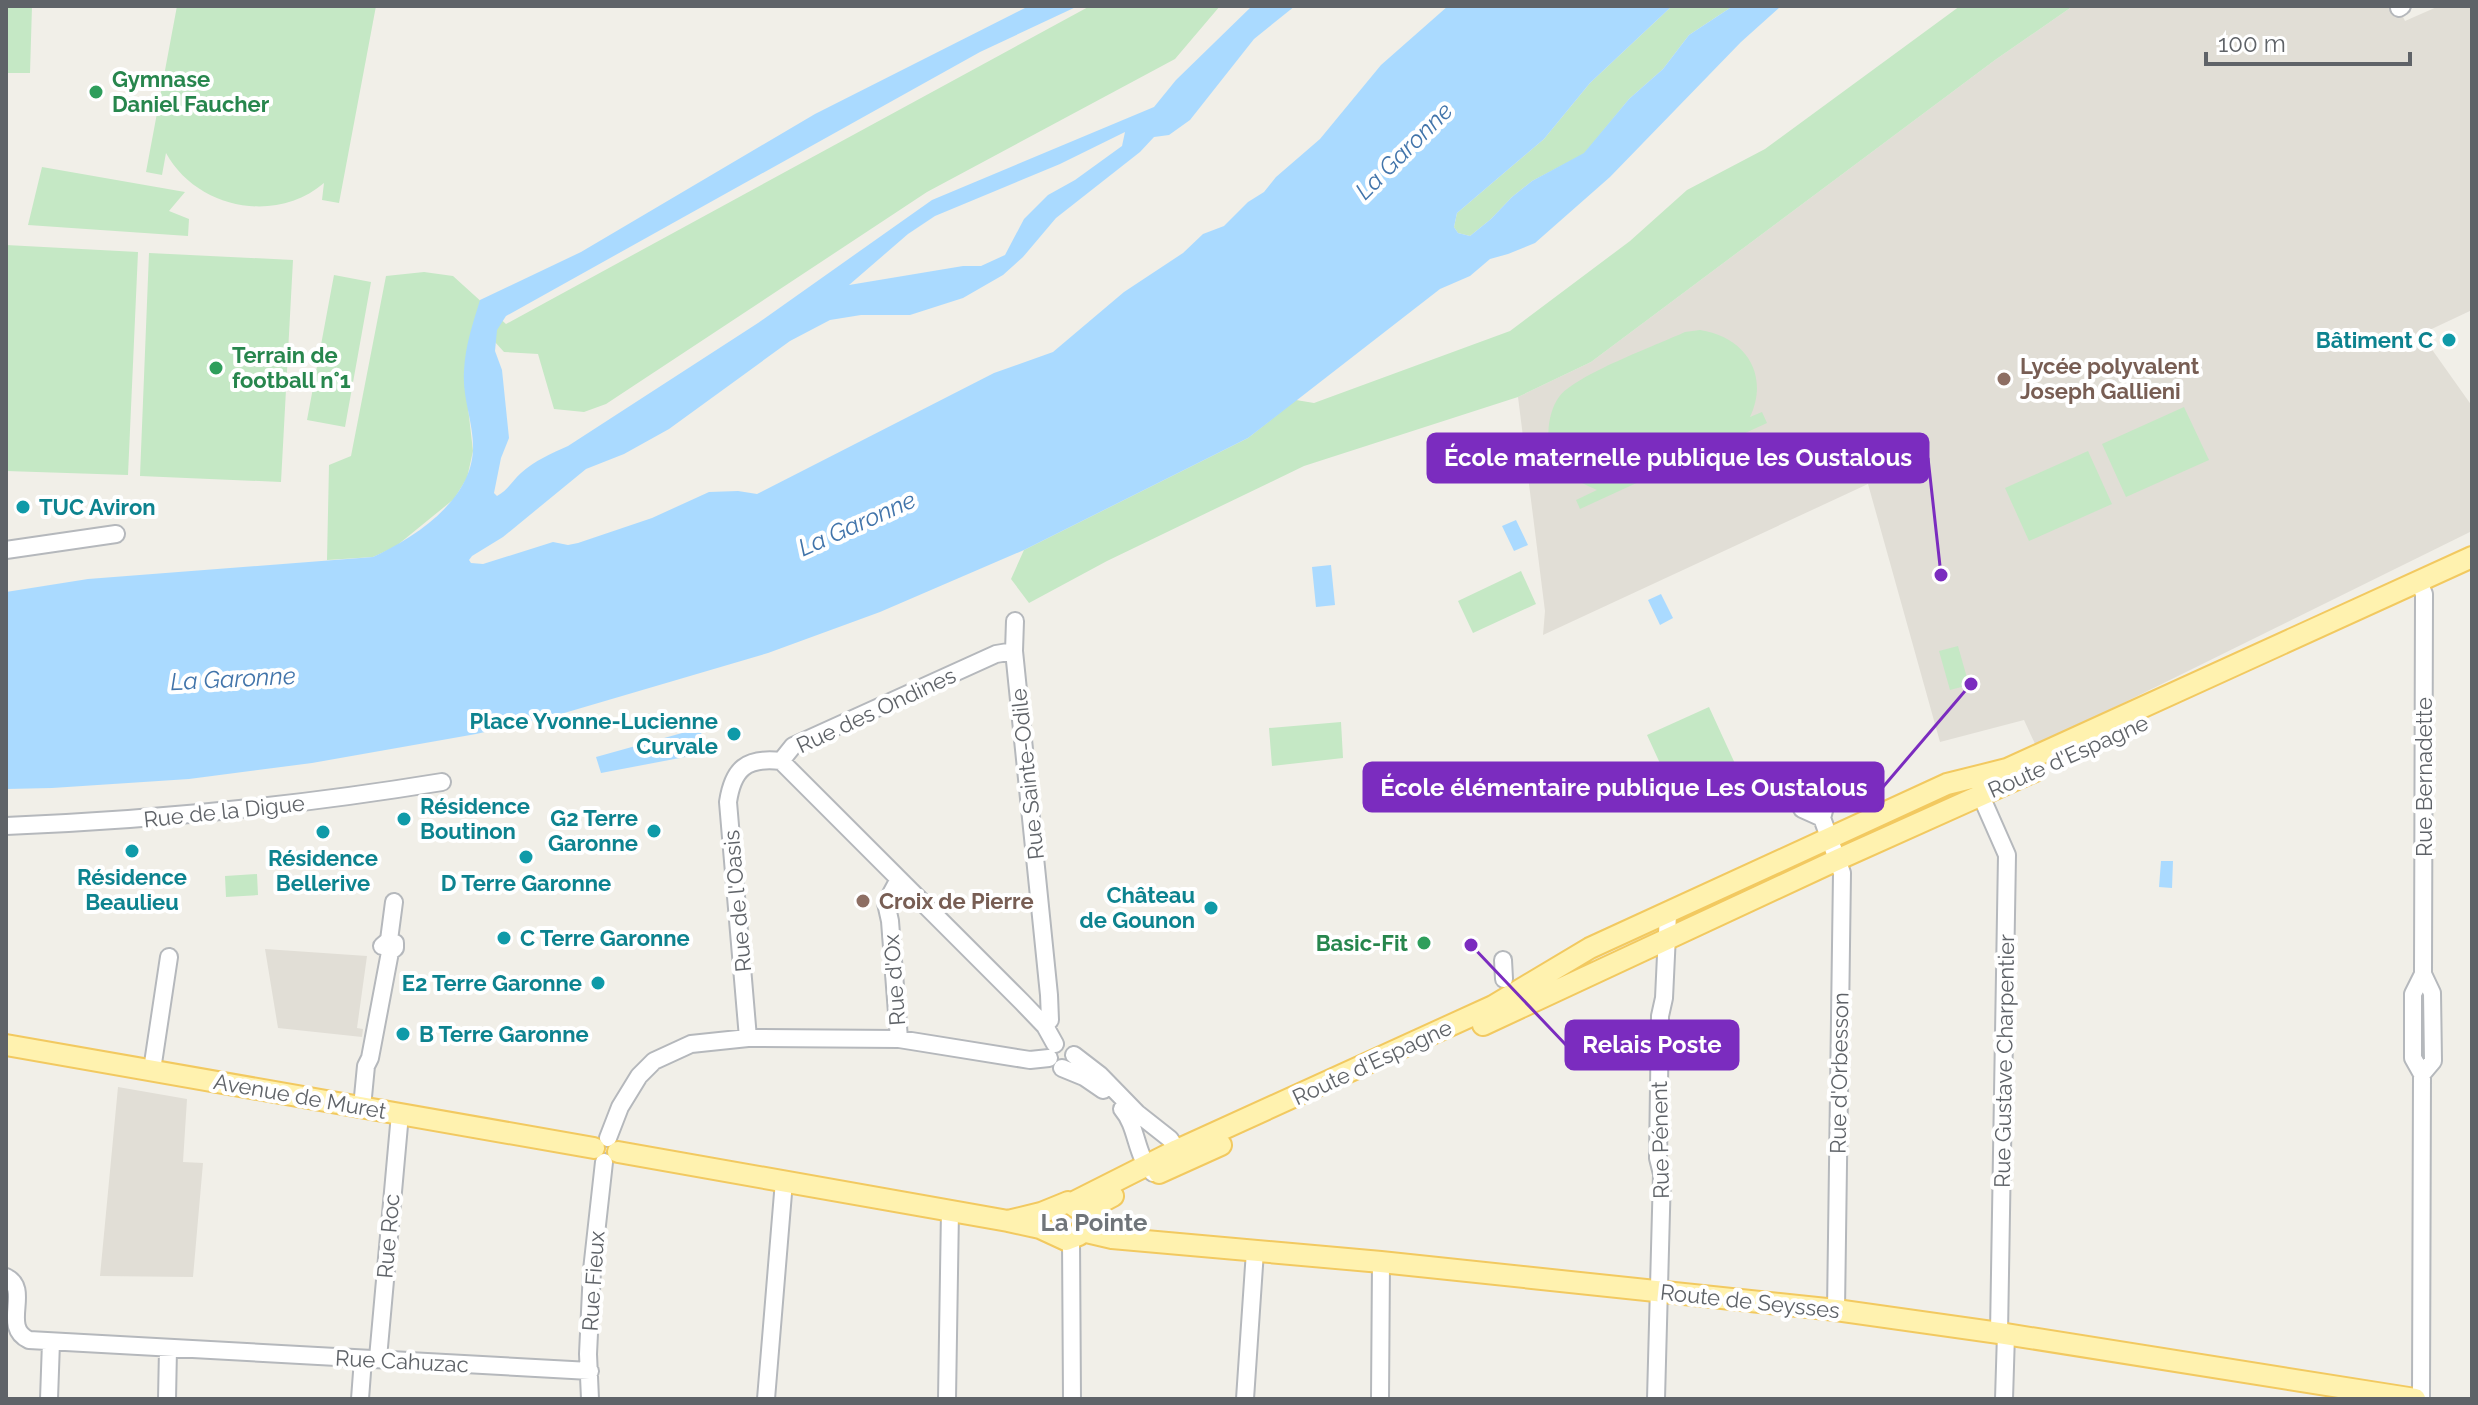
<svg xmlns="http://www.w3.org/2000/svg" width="2478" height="1405" viewBox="0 0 2478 1405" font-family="Raleway,sans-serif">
	<rect width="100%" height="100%" fill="#f1efe8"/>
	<path fill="#e1ded6" d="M2073,6H2398L2405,21L2439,6H2472V310L2421,334L2472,406V531L2036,746L2024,720L1940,742L1868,484L1543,635L1545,611L1518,397L1591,362L1995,60Z
		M265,949L367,956L357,1028L363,1029L362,1037L278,1028Z
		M118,1087L187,1099L183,1162L203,1163L193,1277L100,1276Z"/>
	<path fill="#c5e8c5" d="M6,6H32L30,73H6Z
		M177,6H376L339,203L322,200L324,183C275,225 196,208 166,153L162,175L146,172Z
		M1090,6H1220L1175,59L927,192L606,404L584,412L554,409L538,354L504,352L475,320L464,373L473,451L467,478L454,499L395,547L373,557L327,560L329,465L351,456L386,276L424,272L453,276L506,324Z
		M1672,6H1733L1689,35L1663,69L1629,99L1584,154L1532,181L1512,197L1491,219L1470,236L1458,233L1454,227L1457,213L1544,139L1590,83Z
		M1960,6H2073L1995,60L1591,362L1518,397L1304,466L1107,561L1029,603L1011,579L1024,550L1248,438L1296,400L1314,403L1510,331L1630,241L1687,190L1765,149Z
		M42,167L185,192L169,211L189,219L188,236L28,225Z
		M6,245L138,252L128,475L6,471Z
		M149,253L293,260L281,482L140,476Z
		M334,275L371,282L345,427L307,420Z
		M1700,330C1745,337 1770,374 1750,417L1762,412L1767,423L1580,509L1576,500L1597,490C1574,480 1557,470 1550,445C1546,431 1550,409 1559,397C1575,375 1657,345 1685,332Z
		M2184,407L2209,460L2126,497L2102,444Z
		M2088,451L2112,504L2029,541L2005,488Z
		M1521,571L1536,604L1473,633L1458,601Z
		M1958,646L1969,685L1950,690L1939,651Z
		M1709,707L1743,781L1681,809L1647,735Z
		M1341,722L1343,758L1272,766L1269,728Z
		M257,874L258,895L226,897L225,876Z"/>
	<path fill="#aadaff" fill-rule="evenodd" d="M1029,6H1078L980,52L506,316L497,330L495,351L502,370L509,438L501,458L494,493L497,496C508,490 512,481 521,473C534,461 552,453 568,446L758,323L932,200L1154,107L1176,80L1252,6H1295L1254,39L1190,120L1169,135L1154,137L1140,152L1056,218L1023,257L1003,275L963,298L910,315H861L830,320L790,341L669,429L624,454L586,469L503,537L472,556L469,560L471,563L483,564L553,542L568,545L578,543L652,518L709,492L738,491L757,494L994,373L1053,352L1124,292L1183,253L1203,234L1224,226L1248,202L1264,192L1276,177L1320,139L1381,65L1448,6H1672L1590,83L1544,139L1457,213L1454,227L1458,233L1470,236L1491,219L1512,197L1532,181L1584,153L1629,99L1663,69L1689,35L1733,6H1781L1741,42L1610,177L1535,243L1508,254L1490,259L1470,276L1440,289L1248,438L1024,550L880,612L768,653L554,716L476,734L312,763L189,779L52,788L6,789V592L88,579L373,557C414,538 471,501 473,450C474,424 462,398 464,371C465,346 473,323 480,300L581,252L815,114ZM1125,132L1122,146L1075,180L1048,195L1024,219L1005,255L981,266H963L849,285L908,234L935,216L1060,164Z
		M1516,520L1528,545L1514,551L1502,526Z
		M1331,565L1335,605L1316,607L1312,567Z
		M1661,594L1673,618L1660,625L1648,600Z
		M700,728L706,753L601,773L596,757Z
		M2161,861H2173L2172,888L2159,887Z"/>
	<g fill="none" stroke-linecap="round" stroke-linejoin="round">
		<defs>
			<path id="minor" d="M2399,8L2402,6
				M6,550L116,534
				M2419,582L2424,594L2423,974L2432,993L2433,1061L2422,1074
				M1015,621L1014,651L1049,995L1050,1020L1045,1026
				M781,761L1022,1002L1045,1026L1055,1044
				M781,761L793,746L996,654L1014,651
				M1828,796L1822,818L1842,873L1836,1310
				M1981,796L2007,855L1999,1333
				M1802,809L1822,818
				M6,826C153,820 296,806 442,782
				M899,879L886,903L890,921L899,1039
				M382,946L389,940L394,902
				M1503,960L1504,979
				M748,1038L728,802C733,769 746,757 781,761
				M1074,1055L1100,1075L1137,1113L1170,1139L1177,1150V1160
				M1062,1068L1084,1077L1103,1090
				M152,1070L169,957
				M362,1107L366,1066L370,1058L390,952L395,948V943L389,940
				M1122,1109C1138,1127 1135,1156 1153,1173
				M608,1138L620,1107L639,1076L654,1061L691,1044L748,1038L899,1039L1030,1060L1049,1058
				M1071,1239L1072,1399
				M6,1277C32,1289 0,1327 29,1340L590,1371
				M378,1358L400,1114
				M49,1399L51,1342
				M167,1399L168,1349
				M360,1399L363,1359
				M590,1399L588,1354L592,1270L604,1162
				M766,1399L784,1181
				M947,1399L950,1210
				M1245,1399L1255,1251
				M1380,1399L1381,1262
				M1656,1399L1662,1174L1658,1158L1660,1016L1664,998L1668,913
				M2004,1399L2006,1334
				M2421,1399L2422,1074L2413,1058V994L2423,974"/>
			<path id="major" d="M1483,1025L1839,859L2035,771
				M6,1045L594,1148
				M618,1152L1008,1221L1040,1228L1066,1240L1079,1235L1085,1222L1083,1212L1068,1202L1041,1213L1008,1221
				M1159,1173L1221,1145
				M1072,1203L1177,1150L1493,1006L1590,948L1947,784L2007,769L2040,754L2472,557
				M1085,1218L1098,1204L1113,1196
				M1082,1231L1112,1238L1381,1262L1836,1310L1999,1333L2415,1399"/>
		</defs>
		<use href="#minor" stroke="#b5b8bc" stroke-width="20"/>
		<use href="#major" stroke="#f2c960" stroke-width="24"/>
		<use href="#minor" stroke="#fff" stroke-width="16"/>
		<use href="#major" stroke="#fff2af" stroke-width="20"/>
	</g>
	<g fill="#2e9e5b" stroke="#fff" stroke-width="3">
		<circle cx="96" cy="92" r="8"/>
		<circle cx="216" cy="368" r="8"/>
		<circle cx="1424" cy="943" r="8"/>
	</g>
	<g fill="#0f9aa8" stroke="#fff" stroke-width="3">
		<circle cx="2449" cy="340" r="8"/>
		<circle cx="23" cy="507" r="8"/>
		<circle cx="734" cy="734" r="8"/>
		<circle cx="404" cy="819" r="8"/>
		<circle cx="654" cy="831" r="8"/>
		<circle cx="323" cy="832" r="8"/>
		<circle cx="132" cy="851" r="8"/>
		<circle cx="526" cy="857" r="8"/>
		<circle cx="1211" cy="908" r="8"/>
		<circle cx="504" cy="938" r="8"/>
		<circle cx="598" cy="983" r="8"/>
		<circle cx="403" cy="1034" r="8"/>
	</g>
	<g fill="#8d6e63" stroke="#fff" stroke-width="3">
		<circle cx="2004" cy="379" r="8"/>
		<circle cx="863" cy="901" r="8"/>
	</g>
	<g text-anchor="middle" stroke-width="8" stroke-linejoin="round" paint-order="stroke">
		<g font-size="22" font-weight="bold" fill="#27864d" stroke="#fff" text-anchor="start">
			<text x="112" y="87">Gymnase<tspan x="112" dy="25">Daniel Faucher</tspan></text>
			<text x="232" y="363">Terrain de<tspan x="232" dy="25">football n°1</tspan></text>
			<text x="1408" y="951" text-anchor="end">Basic-Fit</text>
		</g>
		<g font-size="22" font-weight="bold" fill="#0d838f" stroke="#fff" text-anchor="end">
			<text x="2433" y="348">Bâtiment C</text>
			<text x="39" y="515" text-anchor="start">TUC Aviron</text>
			<text x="718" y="729">Place Yvonne-Lucienne<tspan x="718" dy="25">Curvale</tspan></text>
			<text x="420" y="814" text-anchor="start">Résidence<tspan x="420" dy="25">Boutinon</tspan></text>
			<text x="638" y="826">G2 Terre<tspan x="638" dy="25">Garonne</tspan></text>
			<text x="323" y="866" text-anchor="middle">Résidence<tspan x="323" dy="25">Bellerive</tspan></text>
			<text x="132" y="885" text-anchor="middle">Résidence<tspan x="132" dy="25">Beaulieu</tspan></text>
			<text x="526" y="891" text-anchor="middle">D Terre Garonne</text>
			<text x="1195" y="903">Château<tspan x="1195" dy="25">de Gounon</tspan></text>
			<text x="520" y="946" text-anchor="start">C Terre Garonne</text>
			<text x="582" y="991">E2 Terre Garonne</text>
			<text x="419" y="1042" text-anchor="start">B Terre Garonne</text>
		</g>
		<g font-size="22" font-weight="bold" fill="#785e54" stroke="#fff" text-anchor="start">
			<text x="2020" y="374">Lycée polyvalent<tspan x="2020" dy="25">Joseph Gallieni</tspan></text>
			<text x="879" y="909">Croix de Pierre</text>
		</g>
		<g font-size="22" fill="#5f6368" stroke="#fff">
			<text transform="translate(876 710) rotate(-25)" y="8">Rue des Ondines</text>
			<text transform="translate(2068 756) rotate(-24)" y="8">Route d'Espagne</text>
			<text transform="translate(1027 774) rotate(-96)" y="8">Rue Sainte-Odile</text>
			<text transform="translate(2424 777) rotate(-90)" y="8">Rue Bernadette</text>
			<text transform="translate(224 811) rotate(-6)" y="8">Rue de la Digue</text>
			<text transform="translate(737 901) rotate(-95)" y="8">Rue de l'Oasis</text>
			<text transform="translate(894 980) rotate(-94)" y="8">Rue d'Ox</text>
			<text transform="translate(2004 1061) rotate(-89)" y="8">Rue Gustave Charpentier</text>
			<text transform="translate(1372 1062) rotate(-25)" y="8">Route d'Espagne</text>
			<text transform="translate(1839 1073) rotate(-89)" y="8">Rue d'Orbesson</text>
			<text transform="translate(300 1096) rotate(10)" y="8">Avenue de Muret</text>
			<text transform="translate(1660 1140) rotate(-91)" y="8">Rue Pénent</text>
			<text transform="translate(388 1236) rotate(-85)" y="8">Rue Roc</text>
			<text transform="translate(593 1281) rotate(-86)" y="8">Rue Fieux</text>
			<text transform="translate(1750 1301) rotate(6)" y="8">Route de Seysses</text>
			<text transform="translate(402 1361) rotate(3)" y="8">Rue Cahuzac</text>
		</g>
		<g font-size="24" font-style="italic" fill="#4174aa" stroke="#fff">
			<text transform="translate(1404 151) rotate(-45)" y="8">La Garonne</text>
			<text transform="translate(857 524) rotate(-24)" y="8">La Garonne</text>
			<text transform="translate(233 679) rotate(-3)" y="8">La Garonne</text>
		</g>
		<g font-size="24" font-weight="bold" fill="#70757a" stroke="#fff">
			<text x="1094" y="1231">La Pointe</text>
		</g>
	</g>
	<path fill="none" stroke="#7b2cbf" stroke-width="3" d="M1941 575L1928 458M1971 684L1883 787M1471 945L1566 1045"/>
	<g fill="#7b2cbf" stroke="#fff" stroke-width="3">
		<circle cx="1941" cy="575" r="8"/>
		<circle cx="1971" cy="684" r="8"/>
		<circle cx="1471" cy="945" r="8"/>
	</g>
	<g fill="#7b2cbf" stroke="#7b2cbf" stroke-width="3">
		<rect x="1428" y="434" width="500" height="48" rx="8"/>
		<rect x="1364" y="763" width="519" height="48" rx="8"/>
		<rect x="1566" y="1021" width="172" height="48" rx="8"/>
	</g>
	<g font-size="24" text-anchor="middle" font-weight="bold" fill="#fff">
		<text x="1678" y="466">École maternelle publique les Oustalous</text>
		<text x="1624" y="796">École élémentaire publique Les Oustalous</text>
		<text x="1652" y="1053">Relais Poste</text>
	</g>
	<rect width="2478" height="1405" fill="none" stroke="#5f6368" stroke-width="16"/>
	<path d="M2206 52v12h204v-12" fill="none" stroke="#5f6368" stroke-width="4"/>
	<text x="2218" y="52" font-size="24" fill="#5f6368" stroke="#ffffff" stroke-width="6" paint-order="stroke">100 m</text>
</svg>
